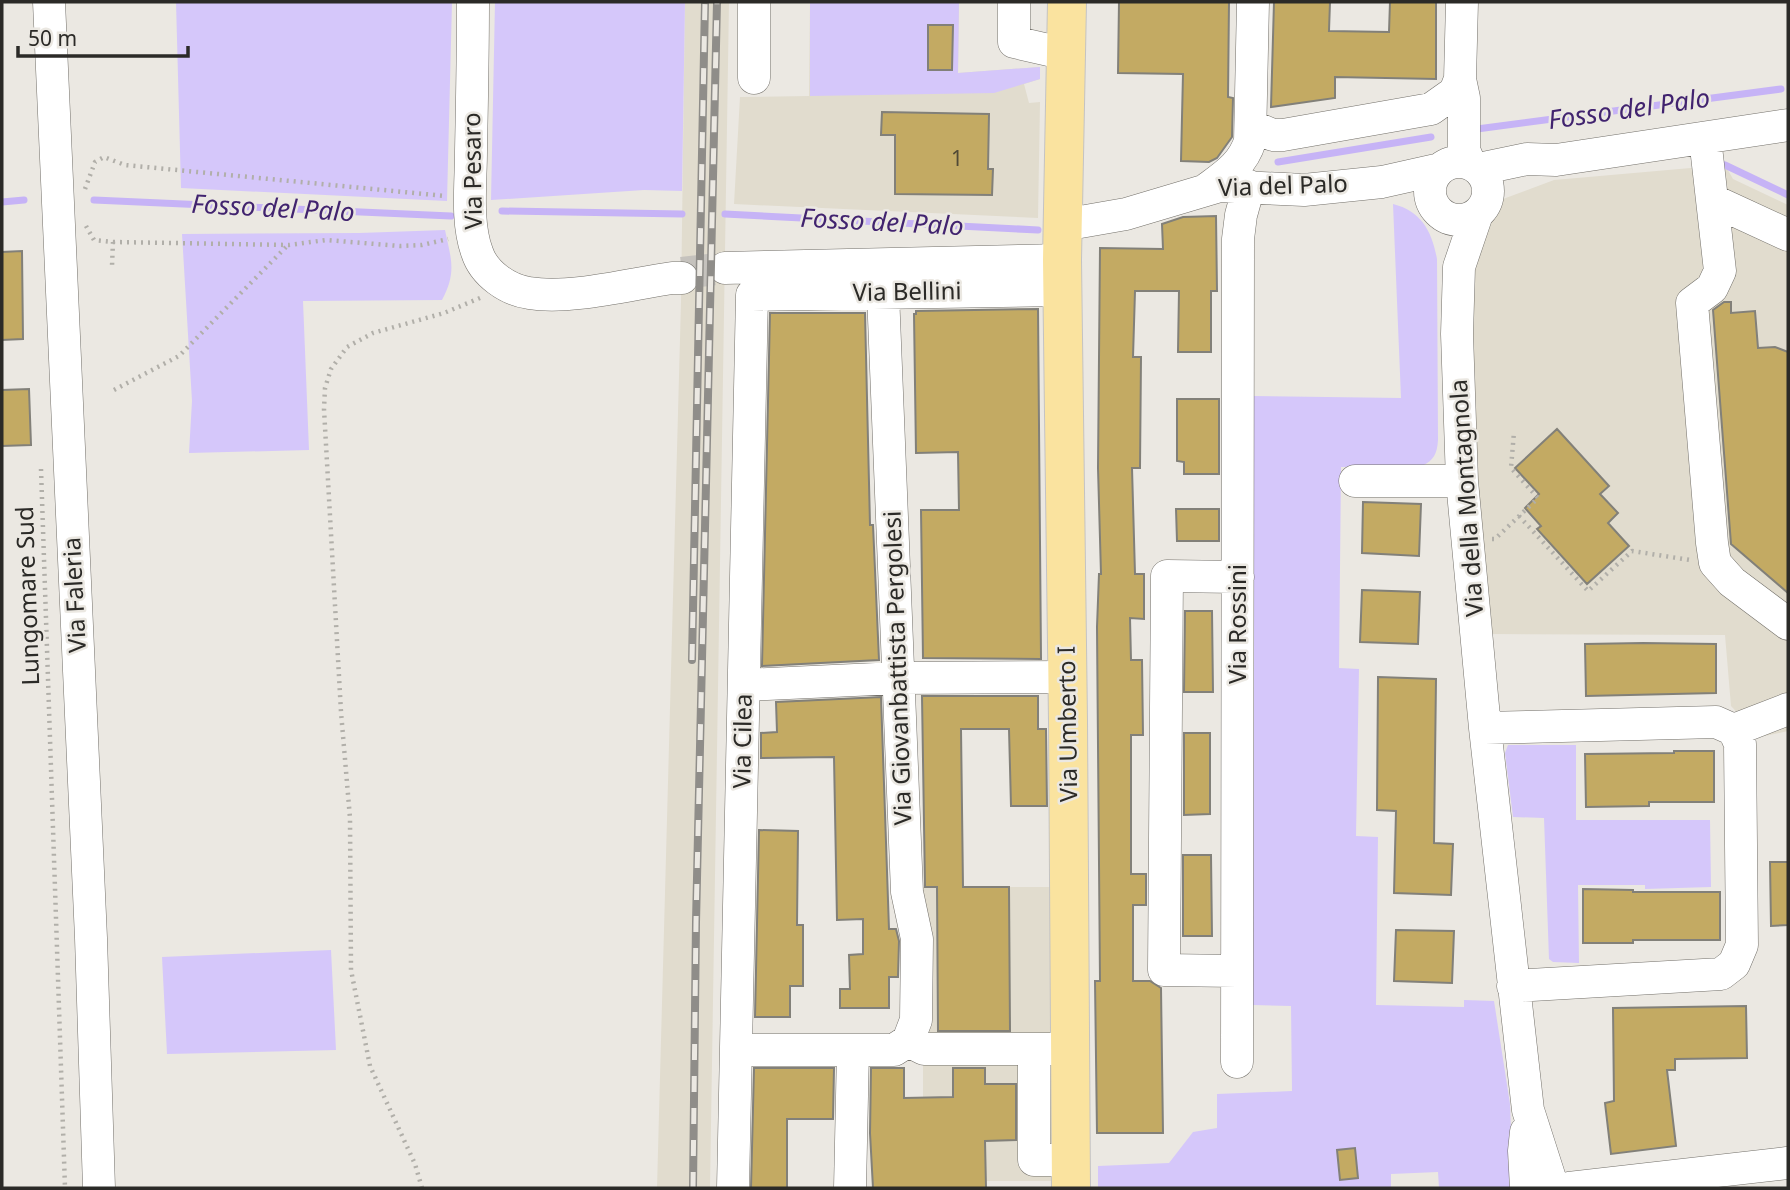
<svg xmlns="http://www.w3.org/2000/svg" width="1790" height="1190" viewBox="0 0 1790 1190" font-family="'Noto Sans',sans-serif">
	<rect width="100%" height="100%" fill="#ebe8e2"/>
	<path fill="#e1dcce" d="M685,2H729L710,1188H657L681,302Z
		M810,2H959L958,73L1040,67V79L1024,84L1029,103L1040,102L1038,218L734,204L740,97L809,96Z
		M1725,165L1733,179L1788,205V731L1760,737L1731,706L1725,635L1489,634L1475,489L1471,295L1482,227L1503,199L1554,180Z
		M923,887H1053L1055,1181H953L923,1098Z"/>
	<path fill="#d5c7fa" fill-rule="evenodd" d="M176,2H452L447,201L181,188Z
		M495,2H685L682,191L644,190L491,200Z
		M810,2H959L958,73L1040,67V79L994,93L810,96Z
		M1393,204C1421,211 1432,231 1437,259L1438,440C1437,454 1434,460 1422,466L1341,467L1339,668L1359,669L1356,836L1378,837L1376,1005L1464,1007V1000L1494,1001L1510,1104L1513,1188H1439L1438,1172L1391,1174V1188H1098V1166L1169,1163L1193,1132L1217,1128V1094L1292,1091L1291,1006L1253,1005V396L1401,398ZM1354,1148L1358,1178L1340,1180L1337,1150Z
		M445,230C451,259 457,272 442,300L303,301L309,450L189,453L192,401L182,234L359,233Z
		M1508,745H1576V820H1710L1711,887L1645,889V885H1578L1579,963L1553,962L1549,959L1544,818L1513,817L1505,753Z
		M331,950L336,1050L167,1054L162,957Z"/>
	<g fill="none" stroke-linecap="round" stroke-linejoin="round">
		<path stroke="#c6b3f6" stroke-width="7" d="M1477,129L1781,89
			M1278,162L1431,137
			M1725,165L1788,195
			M94,200L451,216
			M2,202L24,200
			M502,211L682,214
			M725,214L1038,230"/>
	</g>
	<path fill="#c3aa63" stroke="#828079" stroke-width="2" d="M1119,2H1229L1228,97L1233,98L1232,137L1217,158L1209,162L1181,161L1183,74L1118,73Z
		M1274,2H1330L1329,31L1389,32L1390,2H1436V79L1335,77V98L1271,107Z
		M928,25H953L952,70H928Z
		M882,112L989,114L988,169H993L992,195L895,194V135H881Z
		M1216,216L1217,291H1211V352H1178L1179,291H1135L1133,357H1141L1140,468H1132L1135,574H1144V619L1130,618L1131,660H1142L1143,735H1131V874H1146V905H1133V981H1150L1161,988L1163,1133H1097L1095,981H1100L1097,627L1099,574H1101L1098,468L1100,248L1163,249L1162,224L1183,217Z
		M22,251L23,339L2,340V252Z
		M1724,302H1731V313L1755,311L1758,348L1775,347L1788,352V593L1731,544L1713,310Z
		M1038,309L1041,659L923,658L921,510H959L958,452L916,453L914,314H916V311Z
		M770,313H865L870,525H873L879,660L762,666Z
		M29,389L31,445L2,446V390Z
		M1177,399H1219V474H1184V462L1177,461Z
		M1557,429L1609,486L1600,494L1618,513L1608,523L1629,546L1587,584L1537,529L1541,526L1525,508L1539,494L1515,468Z
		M1363,502L1421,504L1419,556L1362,553Z
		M1176,509H1219V541H1177Z
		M1362,590L1420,592L1418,644L1360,642Z
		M1185,611H1212L1213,692H1184Z
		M1643,643L1716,644V693L1586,696L1585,644Z
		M1378,677L1436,679L1434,843L1453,844L1451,895L1394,893L1396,811L1377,810Z
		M922,696H1038V729H1046L1047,806H1011L1009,729H961L963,887H1009L1010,1031H938L937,887H925Z
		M881,697L889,929H896L899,941L898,977H889V1008H840V989H850L849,955L863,954V919L837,920L834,757L761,758V733L777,732L776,702Z
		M1184,733H1210V814L1184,815Z
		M1674,751H1714V802H1649V806L1586,807L1585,754L1674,753Z
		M759,830L798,831L797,925H803V986H790V1017H755Z
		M1183,855H1211L1212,936H1183Z
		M1770,862H1788V925L1771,926Z
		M1583,889L1633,890V892H1720V940H1633V943H1583Z
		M1396,930L1454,931L1452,983L1394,981Z
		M1746,1006L1747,1058L1675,1059V1070H1667L1676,1146L1611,1154L1605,1103L1614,1101L1613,1008Z
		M754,1068H834L833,1119H787V1188H751Z
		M871,1068H904V1098L953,1097V1068H985V1084H1016V1140L985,1141L986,1188H873L870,1133Z
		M1355,1148L1358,1178L1340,1180L1337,1150Z"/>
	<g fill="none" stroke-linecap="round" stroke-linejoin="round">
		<path stroke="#c5c2bd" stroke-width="32" stroke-dasharray="32 16" stroke-linecap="butt" d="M682,273L725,268"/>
		<defs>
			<path id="minor" d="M49,2L91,938L99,1188
				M473,2C473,52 472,102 471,151C471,184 466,222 477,252C484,274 508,290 529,293C570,300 630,284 672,278H682
				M1014,2V42L1066,54
				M1462,2L1460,79L1464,98V150L1470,164
				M754,78V2
				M1251,126L1273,135H1283L1431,109L1455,92L1460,79
				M1705,138L1712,200L1788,235
				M1430 191a29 29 0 1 1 58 0a29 29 0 1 1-58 0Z
				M1479,169L1527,159L1556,160L1788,125
				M1207,189C1226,175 1243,164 1250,141L1253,2
				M1712,200L1720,271L1712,288L1692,303L1712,543L1715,563L1732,582L1788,624
				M1477,214L1459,267L1457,334L1462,481L1485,728L1528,1110L1553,1188
				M1063,225L1126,214L1220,186L1304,190L1382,182L1440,169
				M725,268L1062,260
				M1355,481H1462
				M744,685L898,678L1068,677
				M1485,728L1716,722L1734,730L1740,744L1742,945L1734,964L1721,974L1513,986
				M1734,730L1788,709
				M1237,971L1164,970L1167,576L1238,577
				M908,1041L924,1049H1071
				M1034,1049V1160H1071
				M736,1050H894L908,1041L916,1020L917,939L907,892L883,293
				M1237,1062L1238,239L1241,215L1249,186
				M1526,1132L1524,1151L1526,1188
				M733,1188L752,295L1062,290
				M850,1188L853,1050
				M1569,1188L1787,1163"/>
			<path id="major" d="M1067,2L1062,260L1068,721L1071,1188"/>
		</defs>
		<use href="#minor" stroke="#73706a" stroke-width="33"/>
		<use href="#major" stroke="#c4c3c3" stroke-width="40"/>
		<path stroke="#b1afa9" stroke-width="4.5" stroke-dasharray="2 5" stroke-linecap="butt" d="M85,189L95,162L104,157L125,165L445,196
			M86,226L94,240L113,242L112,266
			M113,242L289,245L326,240L400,246L422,245L448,239
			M114,390L179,356L288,245
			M41,469L65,1188
			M1519,516L1588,591L1632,551L1690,560
			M1492,539H1495L1538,498L1511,468L1514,432
			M422,1188L415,1164L370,1066L351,970L350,818L341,712L324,409L325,388L331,369L347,347L373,333L444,313L480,298"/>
		<use href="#minor" stroke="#fff" stroke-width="32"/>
		<use href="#major" stroke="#fae39f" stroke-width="38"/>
		<defs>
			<path id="rail" d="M692,660L705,2
				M693,1188L696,922L717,2"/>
		</defs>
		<use href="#rail" stroke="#8f8d89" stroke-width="8"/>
		<use href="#rail" stroke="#ebe8e2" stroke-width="5" stroke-dasharray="16" stroke-linecap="butt"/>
	</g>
	<g text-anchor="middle" stroke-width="5" stroke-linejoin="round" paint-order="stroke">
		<g font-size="21" fill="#514a36">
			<text x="957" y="166">1</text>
		</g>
		<g font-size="24" fill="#2b2a27" stroke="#ebe8e2">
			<text transform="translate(473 171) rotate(-91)" y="8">Via Pesaro</text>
			<text transform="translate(1283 186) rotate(-2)" y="8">Via del Palo</text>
			<text transform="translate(907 292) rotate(-1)" y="8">Via Bellini</text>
			<text transform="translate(1467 498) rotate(-94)" y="8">Via della Montagnola</text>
			<text transform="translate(75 595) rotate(-93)" y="8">Via Faleria</text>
			<text transform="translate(28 596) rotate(-92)" y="8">Lungomare Sud</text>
			<text transform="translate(1238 624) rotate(-90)" y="8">Via Rossini</text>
			<text transform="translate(898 668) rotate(-92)" y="8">Via Giovanbattista Pergolesi</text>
			<text transform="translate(1068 724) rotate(-91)" y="8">Via Umberto I</text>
			<text transform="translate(743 741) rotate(-89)" y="8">Via Cilea</text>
		</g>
		<g font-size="26" font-style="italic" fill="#41236f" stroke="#ebe8e2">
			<text transform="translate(1629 109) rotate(-8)" y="9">Fosso del Palo</text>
			<text transform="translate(273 208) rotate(3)" y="9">Fosso del Palo</text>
			<text transform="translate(882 222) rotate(3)" y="9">Fosso del Palo</text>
		</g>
	</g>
	<rect width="1790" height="1190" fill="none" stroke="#2b2a27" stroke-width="7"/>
	<path d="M18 46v10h170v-10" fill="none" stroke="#2b2a27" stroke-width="3.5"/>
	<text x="28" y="46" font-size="21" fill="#2b2a27" stroke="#ebe8e2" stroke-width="5" paint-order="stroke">50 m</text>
</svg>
